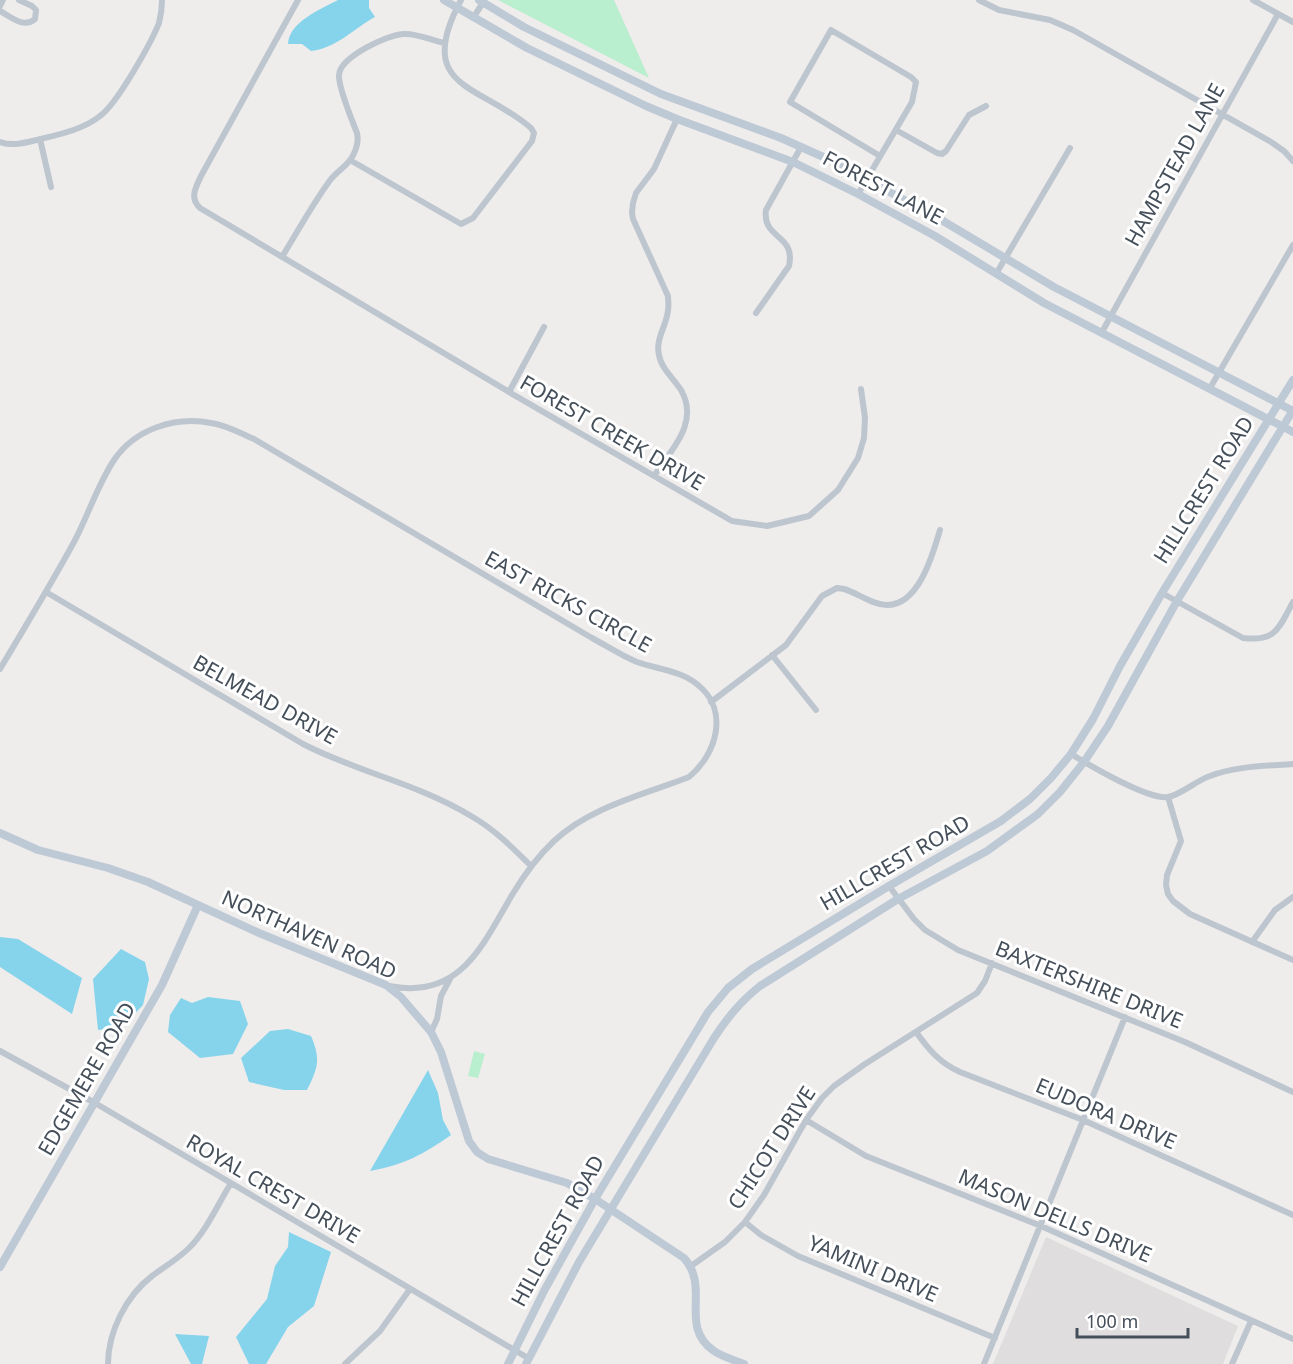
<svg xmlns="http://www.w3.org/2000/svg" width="1293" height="1364" viewBox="0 0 1293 1364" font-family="'Noto Sans',sans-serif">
	<rect width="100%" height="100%" fill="#efecec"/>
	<path fill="#e0ddde" d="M1046,1237L1238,1326L1223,1364H993Z"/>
	<path fill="#b9eecf" d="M498,0H614L649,78Z
		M474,1051L485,1054L478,1078L468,1076Z"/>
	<path fill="#86d4eb" d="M338,0H369V8L375,17C353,29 337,48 311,51L302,44H288C289,22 321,9 338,0Z
		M0,937L18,939L82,978L72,1014L0,967Z
		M121,949L145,962L149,979L143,1005L122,1027L98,1030L93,979Z
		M208,997L240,1001L248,1024L233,1054L200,1058L168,1032L170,1015L181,998L192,1003Z
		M288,1029L311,1036C321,1059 318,1068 307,1090H284L249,1082L241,1058L270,1031Z
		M428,1070L438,1093L443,1120L451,1135C424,1154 404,1165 370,1171Z
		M289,1232L331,1252L314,1306L288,1327L266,1364H249L236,1337L267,1299L275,1266L288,1247Z
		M175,1334L209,1336L202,1364H191Z"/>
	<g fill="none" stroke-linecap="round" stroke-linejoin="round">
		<path stroke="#bdc6cf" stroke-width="6" d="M298,0L201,176C196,187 189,198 200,208L509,392L732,521L767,526L809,516L838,490L858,458L864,438L865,418L861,389
			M979,0L999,10L1050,20L1073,30L1271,142L1284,151L1293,161
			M1253,0L1293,22
			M0,6L3,0
			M0,11C11,17 24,29 35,19L36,10L32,6L19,0
			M473,18L484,1
			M896,130L937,153L942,154L946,151L969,115L986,106
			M40,139L51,187
			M0,142C14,147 27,142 41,139C61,134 84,129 100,116C117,104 151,43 159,23C161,15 162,8 162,0
			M350,160L461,224L473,218L532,141L534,133L531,128C480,84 413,89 461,0
			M858,194L912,102L916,82L911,77L831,30L790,102L880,156
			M282,257C298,231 313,203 331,179C337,172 346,166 351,159C356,151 359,142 357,133C352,120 338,87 339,75C340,57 387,35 403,34C417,33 431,40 444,43
			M996,274L1070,148
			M756,313L789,266C796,233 762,240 766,210L801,147
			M1102,332L1278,14
			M1210,388L1293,245
			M509,392L544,327
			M654,476C671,450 700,423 681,390C674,379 661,368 659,355C655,339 667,325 668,310C669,305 668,300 668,296L633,219L632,213L633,203L636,193L654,169L677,119
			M46,592L303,744C357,772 419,784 471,816C494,829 512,847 531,866
			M1162,593L1243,638C1277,642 1279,627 1293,602
			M772,655L816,710
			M0,669C25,627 50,586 74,542C88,516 97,486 114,460C135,429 175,416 211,423C226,425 240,433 254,439L592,638C607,646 622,656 637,662C657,669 682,671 698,685C730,711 716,755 689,777C643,795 590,807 554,841C537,857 524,875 512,895C482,946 460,1000 389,986
			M711,702L786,645L822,596L837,588L844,589C858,593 872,605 887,605C919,605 933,554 940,530
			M1071,754C1089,765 1148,800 1168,797C1181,795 1197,780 1210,776C1236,766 1266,766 1293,764
			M1168,797L1181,841L1167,875L1166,885L1168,894L1173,901L1190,914L1293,960
			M889,886L914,919L925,930L958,950L1185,1042L1293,1092
			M1252,942L1275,910L1293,897
			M431,1032L437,1019L441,996L450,979
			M916,1032C929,1050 940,1063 960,1072L1083,1120L1293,1215
			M0,1051L95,1103L528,1358
			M806,1120L866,1156L1041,1226L1293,1339
			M745,1222L761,1235L798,1256L995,1338
			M691,1266L725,1242L745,1222L764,1195L806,1120L822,1098L834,1086L865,1064L977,993L985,981L992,963
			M108,1364C108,1332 126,1296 152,1276C164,1267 178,1259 189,1248C207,1230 218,1204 231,1183
			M345,1364L380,1331L410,1289
			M984,1364L1125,1017
			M1232,1364L1251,1321"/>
		<path stroke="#bec9d6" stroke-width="8" d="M444,0L527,48L646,106L677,119L793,162L858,194L935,236L1044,303L1293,432
			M479,0L524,27L661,94L781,138L830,160L938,218L1054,287L1293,411
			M0,833L38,850L108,868L148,882L259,933L386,985L401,997L431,1032L441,1052L469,1141L477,1152L488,1159L567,1183L595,1199L684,1258C711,1288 678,1326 714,1351C723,1357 734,1360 744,1364
			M0,1267L162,985L198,905
			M508,1364L544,1291L595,1199L708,1012L728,988L752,969L889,886L1001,821L1030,799L1051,778L1071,754L1093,719L1120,666L1162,593L1293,380
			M526,1364L579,1262L714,1038C728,1017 740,1002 760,986L898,899L987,851L1038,814L1060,792L1084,762L1108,726L1177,601L1293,410"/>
	</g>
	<g text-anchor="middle" stroke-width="6" stroke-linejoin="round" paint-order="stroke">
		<g font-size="21" fill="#454f5a" stroke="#fff">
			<text transform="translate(1175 165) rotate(-61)" y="7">HAMPSTEAD LANE</text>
			<text transform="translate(883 188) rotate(28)" y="7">FOREST LANE</text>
			<text transform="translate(612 433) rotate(30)" y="7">FOREST CREEK DRIVE</text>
			<text transform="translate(1204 490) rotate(-58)" y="7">HILLCREST ROAD</text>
			<text transform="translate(568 602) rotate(29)" y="7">EAST RICKS CIRCLE</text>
			<text transform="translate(265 700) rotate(29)" y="7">BELMEAD DRIVE</text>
			<text transform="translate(895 863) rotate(-30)" y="7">HILLCREST ROAD</text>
			<text transform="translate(309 935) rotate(24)" y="7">NORTHAVEN ROAD</text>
			<text transform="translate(1089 985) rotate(22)" y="7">BAXTERSHIRE DRIVE</text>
			<text transform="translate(87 1079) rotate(-60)" y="7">EDGEMERE ROAD</text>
			<text transform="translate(1106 1114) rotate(23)" y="7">EUDORA DRIVE</text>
			<text transform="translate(772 1148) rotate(-57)" y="7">CHICOT DRIVE</text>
			<text transform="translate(273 1189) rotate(30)" y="7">ROYAL CREST DRIVE</text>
			<text transform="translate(1055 1216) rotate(23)" y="7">MASON DELLS DRIVE</text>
			<text transform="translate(558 1231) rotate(-61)" y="7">HILLCREST ROAD</text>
			<text transform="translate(873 1269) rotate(23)" y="7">YAMINI DRIVE</text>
		</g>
	</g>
	<path d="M1077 1328v9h111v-9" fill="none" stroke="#454f5a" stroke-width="3"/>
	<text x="1086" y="1328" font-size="18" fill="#454f5a" stroke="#ffffff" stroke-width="4.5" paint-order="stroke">100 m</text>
</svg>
